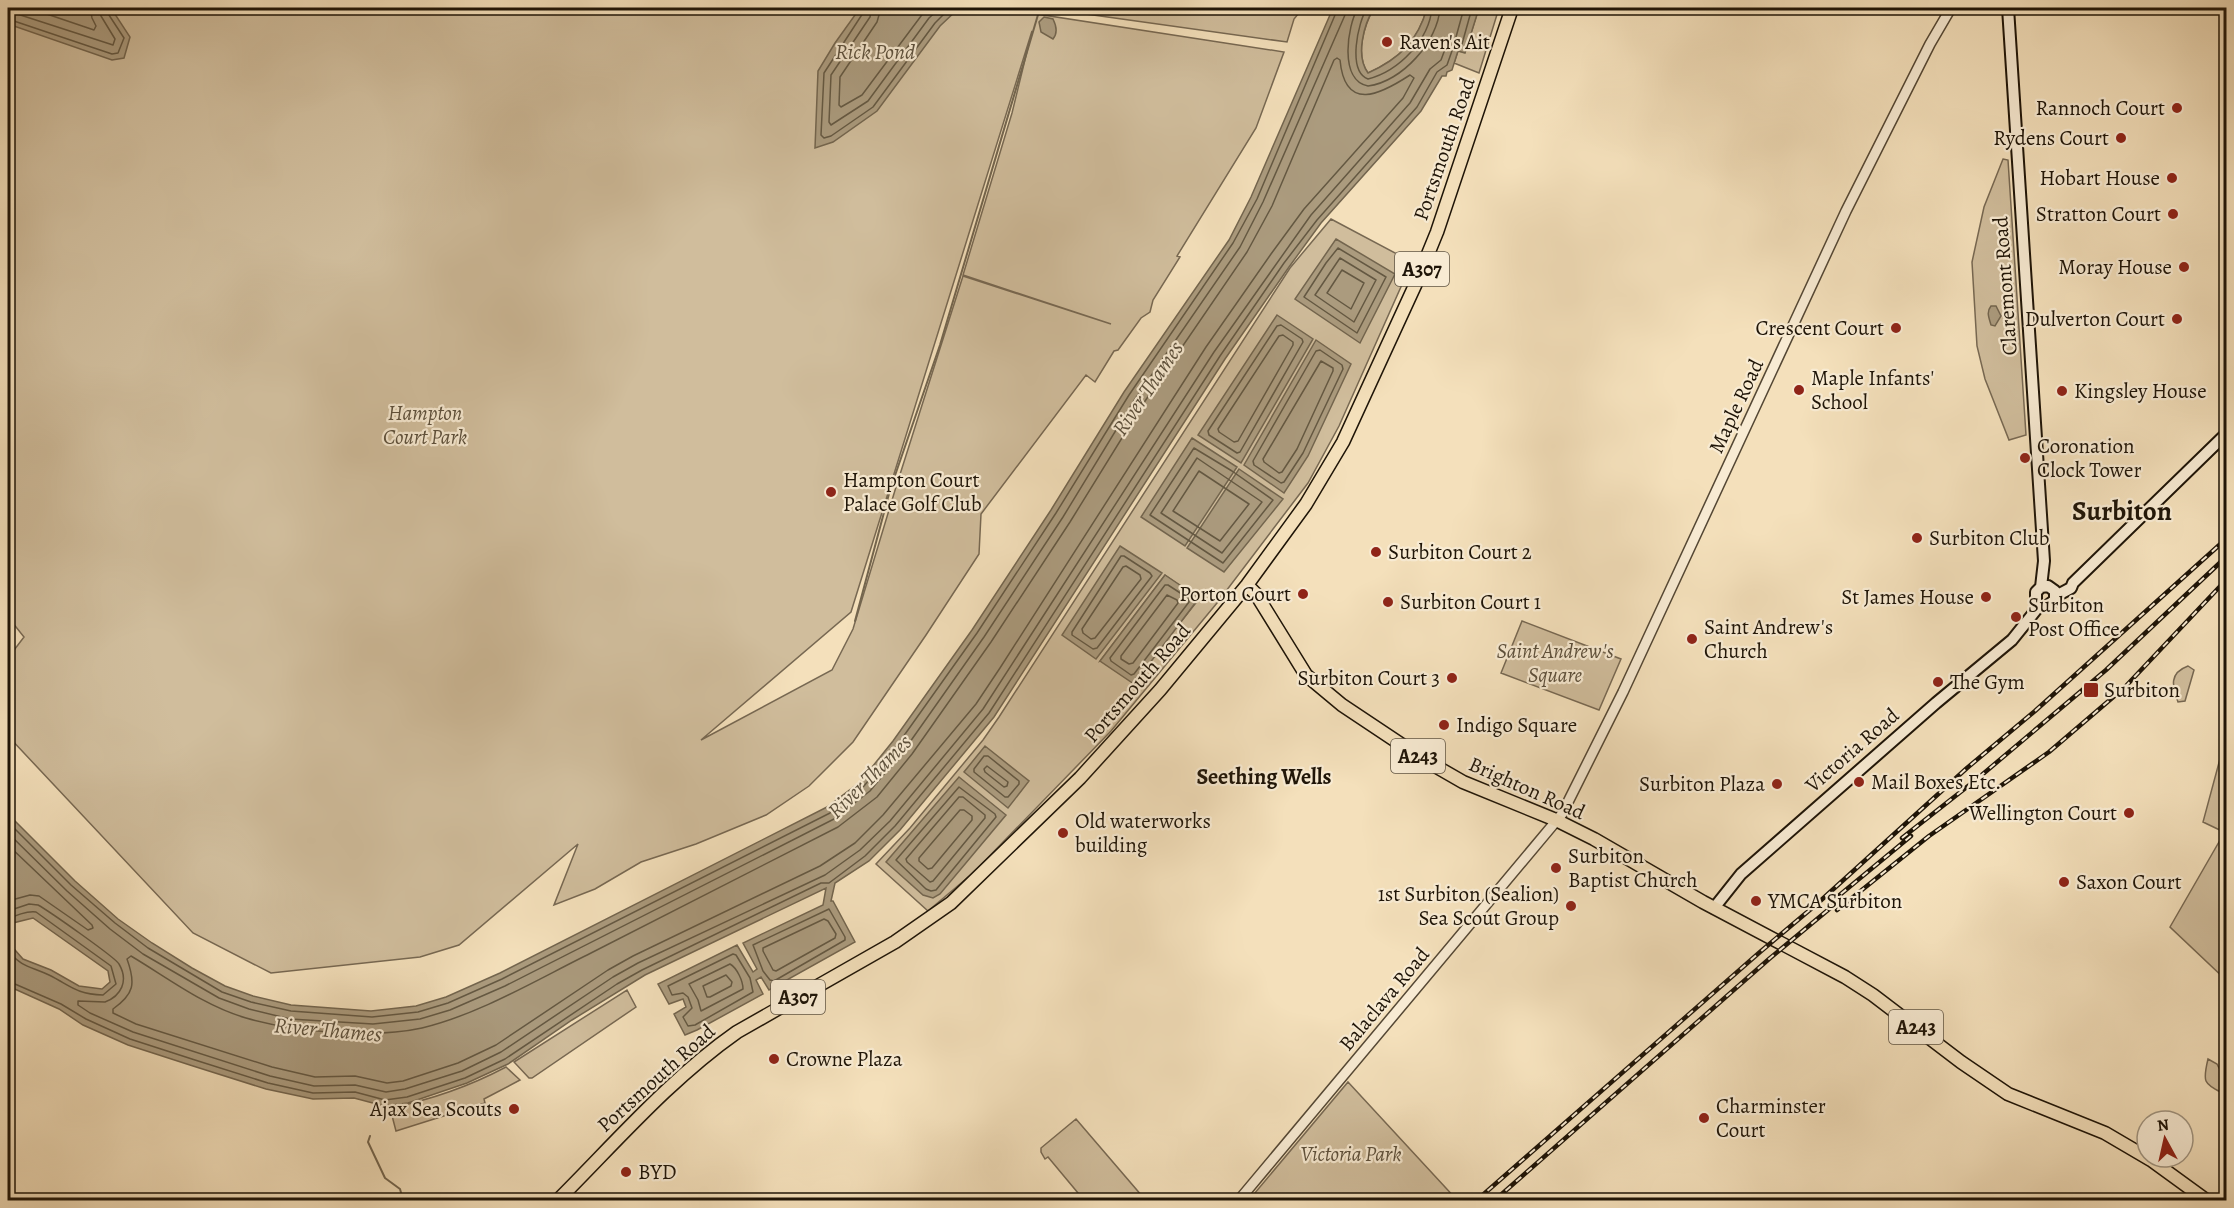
<svg xmlns="http://www.w3.org/2000/svg" width="2234" height="1208" viewBox="0 0 2234 1208" font-family="Alegreya,serif">
	<rect width="100%" height="100%" fill="#f4e0bb"/>
	<filter id="stains"><feTurbulence type="fractalNoise" baseFrequency=".00333" numOctaves="4"/><feColorMatrix values="0 0 0 0 .2 0 0 0 0 .09 0 0 0 0 .02 0 0 0 .5 -.17"/></filter>
	<radialGradient id="worn" r=".72"><stop offset=".6" stop-color="#630" stop-opacity="0"/><stop offset="1" stop-color="#630" stop-opacity=".3"/></radialGradient>
	<path fill="#d0bd9c" stroke="#776852" stroke-width="1.5" fill-rule="evenodd" d="M8,8H1038L1037,14L1284,52L1256,128L1177,256L1180,257L1153,300L1150,312L1141,318L1118,350L1114,351L1095,382L1086,375L981,514L979,554L926,635L853,742L809,786L766,815L696,844L641,862L595,889L554,905L578,844L459,945L420,957L271,973L193,933L8,736V658L24,637L8,617ZM1032,31L1012,113L963,275L1111,324L963,276L896,487L853,629L832,670L701,740L851,612Z
		M1043,8H1303L1294,19L1287,42Z
		M1374,8H1427C1418,42 1399,59 1368,73C1355,55 1364,25 1374,8Z
		M1479,8H1499L1479,73L1454,63L1458,51L1465,52Z
		M2003,159L2008,160L2026,435L2009,440L1985,379L1977,346L1972,262L1984,207Z
		M1331,219L1412,262L1339,426L1308,483L1217,603L1111,731L973,873L928,911L876,864L910,828L983,740L999,717L1290,268ZM1165,575L1199,599L1172,633L1100,661Z
		M1522,621L1621,659L1599,710L1501,673Z
		M2188,666L2194,670L2185,701L2178,702C2172,686 2169,673 2188,666Z
		M2226,722V833L2203,822L2224,744L2221,743Z
		M2223,835L2226,837V980L2170,927Z
		M627,990L636,1007L532,1078H529L514,1062Z
		M2208,1059L2217,1064L2219,1068L2226,1072V1095C2204,1083 2202,1084 2208,1059Z
		M506,1067L520,1080L484,1099L485,1103L396,1131L390,1108C430,1100 470,1086 506,1067Z
		M1348,1082L1457,1200H1249Z
		M1076,1119L1142,1196L1144,1200H1080L1077,1196L1078,1193L1048,1157L1045,1159L1041,1152V1148Z"/>
	<path fill="#ab9b7e" stroke="#73654e" stroke-width="1.5" d="M8,8H111L130,37L124,58L112,60L8,24Z
		M860,8H959L940,26L877,111L833,142L815,148L818,71L835,43Z
		M1333,8H1374C1364,24 1355,56 1368,73C1399,59 1418,41 1427,8H1479L1465,53L1458,51L1452,70L1447,72L1446,76H1442L1421,111L1321,223L1289,267L1225,359L994,717L900,830L869,861L835,883L831,901H833L855,942L769,990L761,977L756,980L763,994L697,1030L685,1035L674,1014L686,1007L683,999L669,1004L658,984L737,945L753,972L757,969L743,943L823,905L826,888L645,975L572,1020L508,1064L467,1083L408,1103L384,1106L354,1098L313,1099L266,1089L193,1066L128,1045L83,1025L59,1009L8,986V942L23,959L51,970L79,986L102,989L110,982L108,971L33,918L13,923L8,934V814L75,881L118,919L152,943L192,968L225,986L253,996L291,1005L371,1011L416,1006L446,997L500,973L827,807L860,782L893,741L972,630L1051,510L1124,392L1229,240L1251,197Z
		M1044,17L1053,19C1056,25 1058,33 1053,39L1041,32L1039,22Z
		M1336,239L1395,274L1360,343L1295,299Z
		M1991,306H1996L2001,316L1995,326L1991,325C1989,318 1986,312 1991,306Z
		M1277,315L1313,339L1241,463L1198,435Z
		M1316,340L1351,364L1308,456L1284,493L1244,465Z
		M1192,438L1237,467L1185,546L1141,517Z
		M1239,469L1283,499L1224,572L1187,548Z
		M1120,546L1162,573L1096,659L1062,635Z
		M1165,575L1199,598L1134,684L1100,661Z
		M985,746L1029,781L1008,808L964,772Z
		M959,777L1006,815L940,894L933,898L923,895L886,862Z"/>
	<g fill="none" stroke-linecap="round" stroke-linejoin="round">
		<path stroke="#645842" stroke-width="1.5" d="M29,8L94,30L96,26L92,18L90,8
			M864,8L863,13L824,73L821,135L824,138L831,136L873,107L935,23L950,8
			M872,8L870,17L831,75L829,122L831,125L868,101L929,18L940,8
			M881,8L877,22L840,77L839,105L841,107L862,95L927,8
			M1358,8C1347,26 1339,81 1368,86C1402,82 1438,41 1440,8
			M1367,8C1358,22 1347,71 1368,79C1399,71 1429,40 1432,8
			M8,11L113,45L115,39L101,16L99,8
			M8,19L112,54L118,53L124,38L107,12V8
			M1337,58L1340,60C1345,113 1381,94 1410,75L1414,78L1403,98L1304,209L1271,254L1206,347L1000,668L976,704L883,815L855,843L820,866L633,956L608,970L496,1045L458,1063L403,1081L387,1083L355,1076L315,1077L272,1067L136,1024L113,1013V1009C134,994 136,984 127,959L131,956C168,978 204,1006 246,1018C295,1032 372,1039 422,1028C480,1014 538,979 591,953C674,911 756,869 838,827L877,797L912,754L991,642L1070,522L1143,404L1247,252L1272,206L1334,60Z
			M1338,248L1386,277L1357,333L1304,297L1326,263Z
			M1340,258L1376,280L1354,322L1315,295Z
			M1342,270L1364,283L1351,309L1327,293Z
			M1281,325L1302,339L1303,342L1240,452L1237,453L1209,435L1208,431L1277,326Z
			M1283,335L1293,342V345L1238,441L1234,442L1219,432L1218,429L1279,336Z
			M1320,350L1342,365L1343,369L1303,453L1284,482L1281,483L1254,465L1253,461L1316,351Z
			M1321,361L1333,368V371L1297,449L1282,472L1279,473L1264,462L1263,459Z
			M1194,448L1232,471L1273,500L1223,563L1150,515Z
			M1197,458L1262,502L1222,553L1161,513Z
			M1199,471L1249,504L1220,541L1173,511Z
			M1121,556H1124L1150,573L1152,576L1097,648L1093,649L1072,635V632Z
			M1126,566L1140,575L1141,579L1095,638L1091,639L1083,633L1082,629L1123,567Z
			M1165,585H1168L1188,598L1189,602L1134,674L1131,675L1111,661L1110,658Z
			M1167,595L1177,600L1178,603L1133,663L1129,664L1121,659V656Z
			M984,756H988L1019,781V784L1008,797H1005L974,772V769Z
			M987,766L1008,782L1007,786L1004,787L985,772L984,769Z
			M959,787L995,814L996,817L936,890L931,891L926,889L896,860Z
			M959,797H963L985,815V818L933,881L930,882L907,862L906,859Z
			M960,810H964L972,816V820L932,868L928,869L919,861V858Z
			M8,822L71,885L115,923L148,948L222,992L251,1002L291,1011L372,1017L418,1012L448,1003L502,979L830,813L864,786L898,744L977,633L1056,513L1129,395L1233,243L1257,199L1338,8
			M8,833L67,891L110,929L143,954L219,998L249,1009L290,1019L373,1024L420,1019L450,1010L505,986L834,819L870,791L905,749L984,637L1063,517L1135,399L1240,247L1263,202L1345,15L1346,8
			M8,845L92,925L93,928L88,930L39,896L30,895L8,901
			M829,909L845,937V940L774,981L770,980L763,971L753,945Z
			M8,911L29,904L38,905C49,911 116,958 119,964C129,981 121,996 105,1002L78,1001V1005L90,1013L133,1032L270,1076L314,1086L355,1085L386,1092L405,1089L462,1071L501,1052L613,977L638,963L825,875L860,850L890,821L983,709L1214,352L1311,215L1410,103L1430,69L1441,60L1447,44L1456,37L1464,8
			M824,919L828,921L836,934L835,938L776,971L773,970L763,951V948Z
			M8,921C13,915 28,911 36,912L111,966L116,984L103,995C76,994 71,986 49,975C30,966 23,968 8,951
			M733,954L736,955L750,978L753,992L695,1025L688,1026L683,1017L692,1008L688,997L683,993L672,995L668,986Z
			M730,964C737,968 743,981 743,989L701,1011L698,1000L689,984Z
			M726,975L732,982L731,986L710,997H707L703,986Z
			M8,981L61,1004L86,1019L130,1039L195,1060L268,1083L313,1093L355,1092L385,1100L407,1097L465,1078L505,1059L617,984L642,970L821,883H829L865,856L895,826L989,713L1220,356L1284,263L1317,220L1417,107L1437,72L1447,65L1453,48L1462,44L1472,8"/>
		<path stroke="#73654e" stroke-width="2" d="M855,621L890,490L940,345L1040,8
			M374,1116L375,1110
			M370,1136L368,1142L385,1178L400,1189L403,1200"/>
		<defs>
			<path id="tertiary" d="M1239,1200L1562,814L1623,692L1846,211L1930,44L1951,8"/>
			<path id="secondary" d="M2041,587L2048,586L2055,591V600L2047,606
				M2056,596L2071,588L2073,583L2226,434
				M1714,908L1741,874L1936,703L2012,640L2036,610V592L2041,587L2044,561L2008,8"/>
			<path id="primary" d="M1247,585L1256,594L1306,675L1342,705L1423,759L1463,782L1556,820L1594,839L1703,902L1845,977L1873,995L1961,1062L2008,1094L2105,1133L2151,1160L2206,1200
				M558,1200C615,1143 670,1079 737,1032L895,942L951,903L1080,778L1160,690L1247,585L1306,504L1343,442L1417,281L1437,232L1512,8"/>
		</defs>
		<use href="#tertiary" stroke="#544734" stroke-width="12"/>
		<use href="#secondary" stroke="#1e1407" stroke-width="14"/>
		<use href="#primary" stroke="#1e1407" stroke-width="15"/>
		<use href="#tertiary" stroke="#f8ebd3" stroke-width="9"/>
		<use href="#secondary" stroke="#f8ebd3" stroke-width="10"/>
		<use href="#primary" stroke="#f4e0bb" stroke-width="12"/>
		<defs>
			<path id="rail" d="M1902,838L1977,779L2106,670L2226,557
				M1830,903L1911,836
				M1837,910L1929,836L2049,752L2125,687L2226,580
				M1477,1200L1760,952L1818,903L1967,768L2035,711L2226,539
				M1495,1200L1769,959L1840,900"/>
		</defs>
		<use href="#rail" stroke="#1e1407" stroke-width="4.5"/>
		<use href="#rail" stroke="#f8ebd3" stroke-width="2" stroke-dasharray="7" stroke-linecap="butt"/>
	</g>
	<g fill="#8f2418" stroke="#f8ebd3" stroke-width="2">
		<circle cx="1387" cy="42" r="6"/>
		<circle cx="2177" cy="108" r="6"/>
		<circle cx="2121" cy="138" r="6"/>
		<circle cx="2172" cy="178" r="6"/>
		<circle cx="2173" cy="214" r="6"/>
		<circle cx="2184" cy="267" r="6"/>
		<circle cx="2177" cy="319" r="6"/>
		<circle cx="1896" cy="328" r="6"/>
		<circle cx="1799" cy="390" r="6"/>
		<circle cx="2062" cy="391" r="6"/>
		<circle cx="2025" cy="458" r="6"/>
		<circle cx="831" cy="492" r="6"/>
		<circle cx="1917" cy="538" r="6"/>
		<circle cx="1376" cy="552" r="6"/>
		<circle cx="1303" cy="594" r="6"/>
		<circle cx="1986" cy="597" r="6"/>
		<circle cx="1388" cy="602" r="6"/>
		<circle cx="2016" cy="617" r="6"/>
		<circle cx="1692" cy="639" r="6"/>
		<circle cx="1452" cy="678" r="6"/>
		<circle cx="1938" cy="682" r="6"/>
		<rect x="2083" y="682" width="16" height="16" rx="3"/>
		<circle cx="1444" cy="725" r="6"/>
		<circle cx="1859" cy="782" r="6"/>
		<circle cx="1777" cy="784" r="6"/>
		<circle cx="2129" cy="813" r="6"/>
		<circle cx="1063" cy="833" r="6"/>
		<circle cx="1556" cy="868" r="6"/>
		<circle cx="2064" cy="882" r="6"/>
		<circle cx="1756" cy="901" r="6"/>
		<circle cx="1571" cy="906" r="6"/>
		<circle cx="774" cy="1059" r="6"/>
		<circle cx="514" cy="1109" r="6"/>
		<circle cx="1704" cy="1118" r="6"/>
		<circle cx="626" cy="1172" r="6"/>
	</g>
	<g text-anchor="middle" stroke-width="4.5" stroke-linejoin="round" paint-order="stroke">
		<g fill="#f8ebd3" stroke="#5f5444" stroke-width="1.5">
			<rect x="1395" y="252" width="54" height="34" rx="4.5"/>
			<rect x="1391" y="739" width="54" height="34" rx="4.5"/>
			<rect x="771" y="980" width="54" height="34" rx="4.5"/>
			<rect x="1889" y="1010" width="54" height="34" rx="4.5"/>
		</g>
		<g font-size="20" font-weight="bold" fill="#1e1407">
			<text x="1422" y="276">A307</text>
			<text x="1418" y="763">A243</text>
			<text x="798" y="1004">A307</text>
			<text x="1916" y="1034">A243</text>
		</g>
		<g font-size="21" fill="#1e1407" stroke="#f8ebd3" text-anchor="start">
			<text x="1399" y="49">Raven's Ait</text>
			<text x="2165" y="115" text-anchor="end">Rannoch Court</text>
			<text x="2109" y="145" text-anchor="end">Rydens Court</text>
			<text x="2160" y="185" text-anchor="end">Hobart House</text>
			<text x="2161" y="221" text-anchor="end">Stratton Court</text>
			<text x="2172" y="274" text-anchor="end">Moray House</text>
			<text x="2165" y="326" text-anchor="end">Dulverton Court</text>
			<text x="1884" y="335" text-anchor="end">Crescent Court</text>
			<text x="1811" y="385">Maple Infants'<tspan x="1811" dy="24">School</tspan></text>
			<text x="2074" y="398">Kingsley House</text>
			<text x="2037" y="453">Coronation<tspan x="2037" dy="24">Clock Tower</tspan></text>
			<text x="843" y="487">Hampton Court<tspan x="843" dy="24">Palace Golf Club</tspan></text>
			<text x="1929" y="545">Surbiton Club</text>
			<text x="1388" y="559">Surbiton Court 2</text>
			<text x="1291" y="601" text-anchor="end">Porton Court</text>
			<text x="1974" y="604" text-anchor="end">St James House</text>
			<text x="1400" y="609">Surbiton Court 1</text>
			<text x="2028" y="612">Surbiton<tspan x="2028" dy="24">Post Office</tspan></text>
			<text x="1704" y="634">Saint Andrew's<tspan x="1704" dy="24">Church</tspan></text>
			<text x="1440" y="685" text-anchor="end">Surbiton Court 3</text>
			<text x="1950" y="689">The Gym</text>
			<text x="2104" y="697">Surbiton</text>
			<text x="1456" y="732">Indigo Square</text>
			<text x="1871" y="789">Mail Boxes Etc.</text>
			<text x="1765" y="791" text-anchor="end">Surbiton Plaza</text>
			<text x="2117" y="820" text-anchor="end">Wellington Court</text>
			<text x="1075" y="828">Old waterworks<tspan x="1075" dy="24">building</tspan></text>
			<text x="1568" y="863">Surbiton<tspan x="1568" dy="24">Baptist Church</tspan></text>
			<text x="2076" y="889">Saxon Court</text>
			<text x="1559" y="901" text-anchor="end">1st Surbiton (Sealion)<tspan x="1559" dy="24">Sea Scout Group</tspan></text>
			<text x="1768" y="908">YMCA Surbiton</text>
			<text x="786" y="1066">Crowne Plaza</text>
			<text x="1716" y="1113">Charminster<tspan x="1716" dy="24">Court</tspan></text>
			<text x="502" y="1116" text-anchor="end">Ajax Sea Scouts</text>
			<text x="638" y="1179">BYD</text>
		</g>
		<g font-size="21" fill="#1e1407" stroke="#f8ebd3">
			<text transform="translate(1444 149) rotate(-71)" y="7">Portsmouth Road</text>
			<text transform="translate(2005 286) rotate(-94)" y="7">Claremont Road</text>
			<text transform="translate(1736 406) rotate(-65)" y="7">Maple Road</text>
			<text transform="translate(1137 683) rotate(-49)" y="7">Portsmouth Road</text>
			<text transform="translate(1852 750) rotate(-41)" y="7">Victoria Road</text>
			<text transform="translate(1527 788) rotate(24)" y="7">Brighton Road</text>
			<text transform="translate(1384 999) rotate(-50)" y="7">Balaclava Road</text>
			<text transform="translate(656 1078) rotate(-42)" y="7">Portsmouth Road</text>
		</g>
		<g font-size="21" font-style="italic" fill="#5c4f3b" stroke="#f8ebd3">
			<text x="425" y="420">Hampton<tspan x="425" dy="24">Court Park</tspan></text>
			<text x="1555" y="658">Saint Andrew's<tspan x="1555" dy="24">Square</tspan></text>
			<text x="1351" y="1161">Victoria Park</text>
		</g>
		<g font-size="22" font-style="italic" fill="#5d513d" stroke="#f8ebd3">
			<text x="875" y="59">Rick Pond</text>
			<text transform="translate(1147 388) rotate(-56)" y="8">River Thames</text>
			<text transform="translate(869 776) rotate(-45)" y="8">River Thames</text>
			<text transform="translate(328 1029) rotate(5)" y="8">River Thames</text>
		</g>
		<g font-size="22" font-weight="bold" fill="#1e1407" stroke="#f8ebd3">
			<text x="1264" y="784">Seething Wells</text>
		</g>
		<g font-size="27" font-weight="bold" fill="#1e1407" stroke="#f8ebd3">
			<text x="2122" y="520">Surbiton</text>
		</g>
	</g>
	<rect width="2234" height="1208" fill="none" stroke="#f4e0bb" stroke-width="30"/>
	<rect x="9" y="9" width="2216" height="1190" fill="none" stroke="#1e1407" stroke-width="3"/>
	<rect x="15" y="15" width="2204" height="1178" fill="none" stroke="#1e1407" stroke-width="1.5"/>
	<g transform="translate(2165 1139) rotate(352)"><circle r="28" fill="#f8ebd3" stroke="#a19581" stroke-width="1.5"/>
	<path d="M0-4.5L10 22L0 15L-10 22Z" fill="#8f2418"/>
	<text y="-9" font-size="16" font-weight="bold" text-anchor="middle" fill="#1e1407">N</text>
	</g>
	<rect width="100%" height="100%" filter="url(#stains)"/>
	<rect width="100%" height="100%" fill="url(#worn)"/>
</svg>
